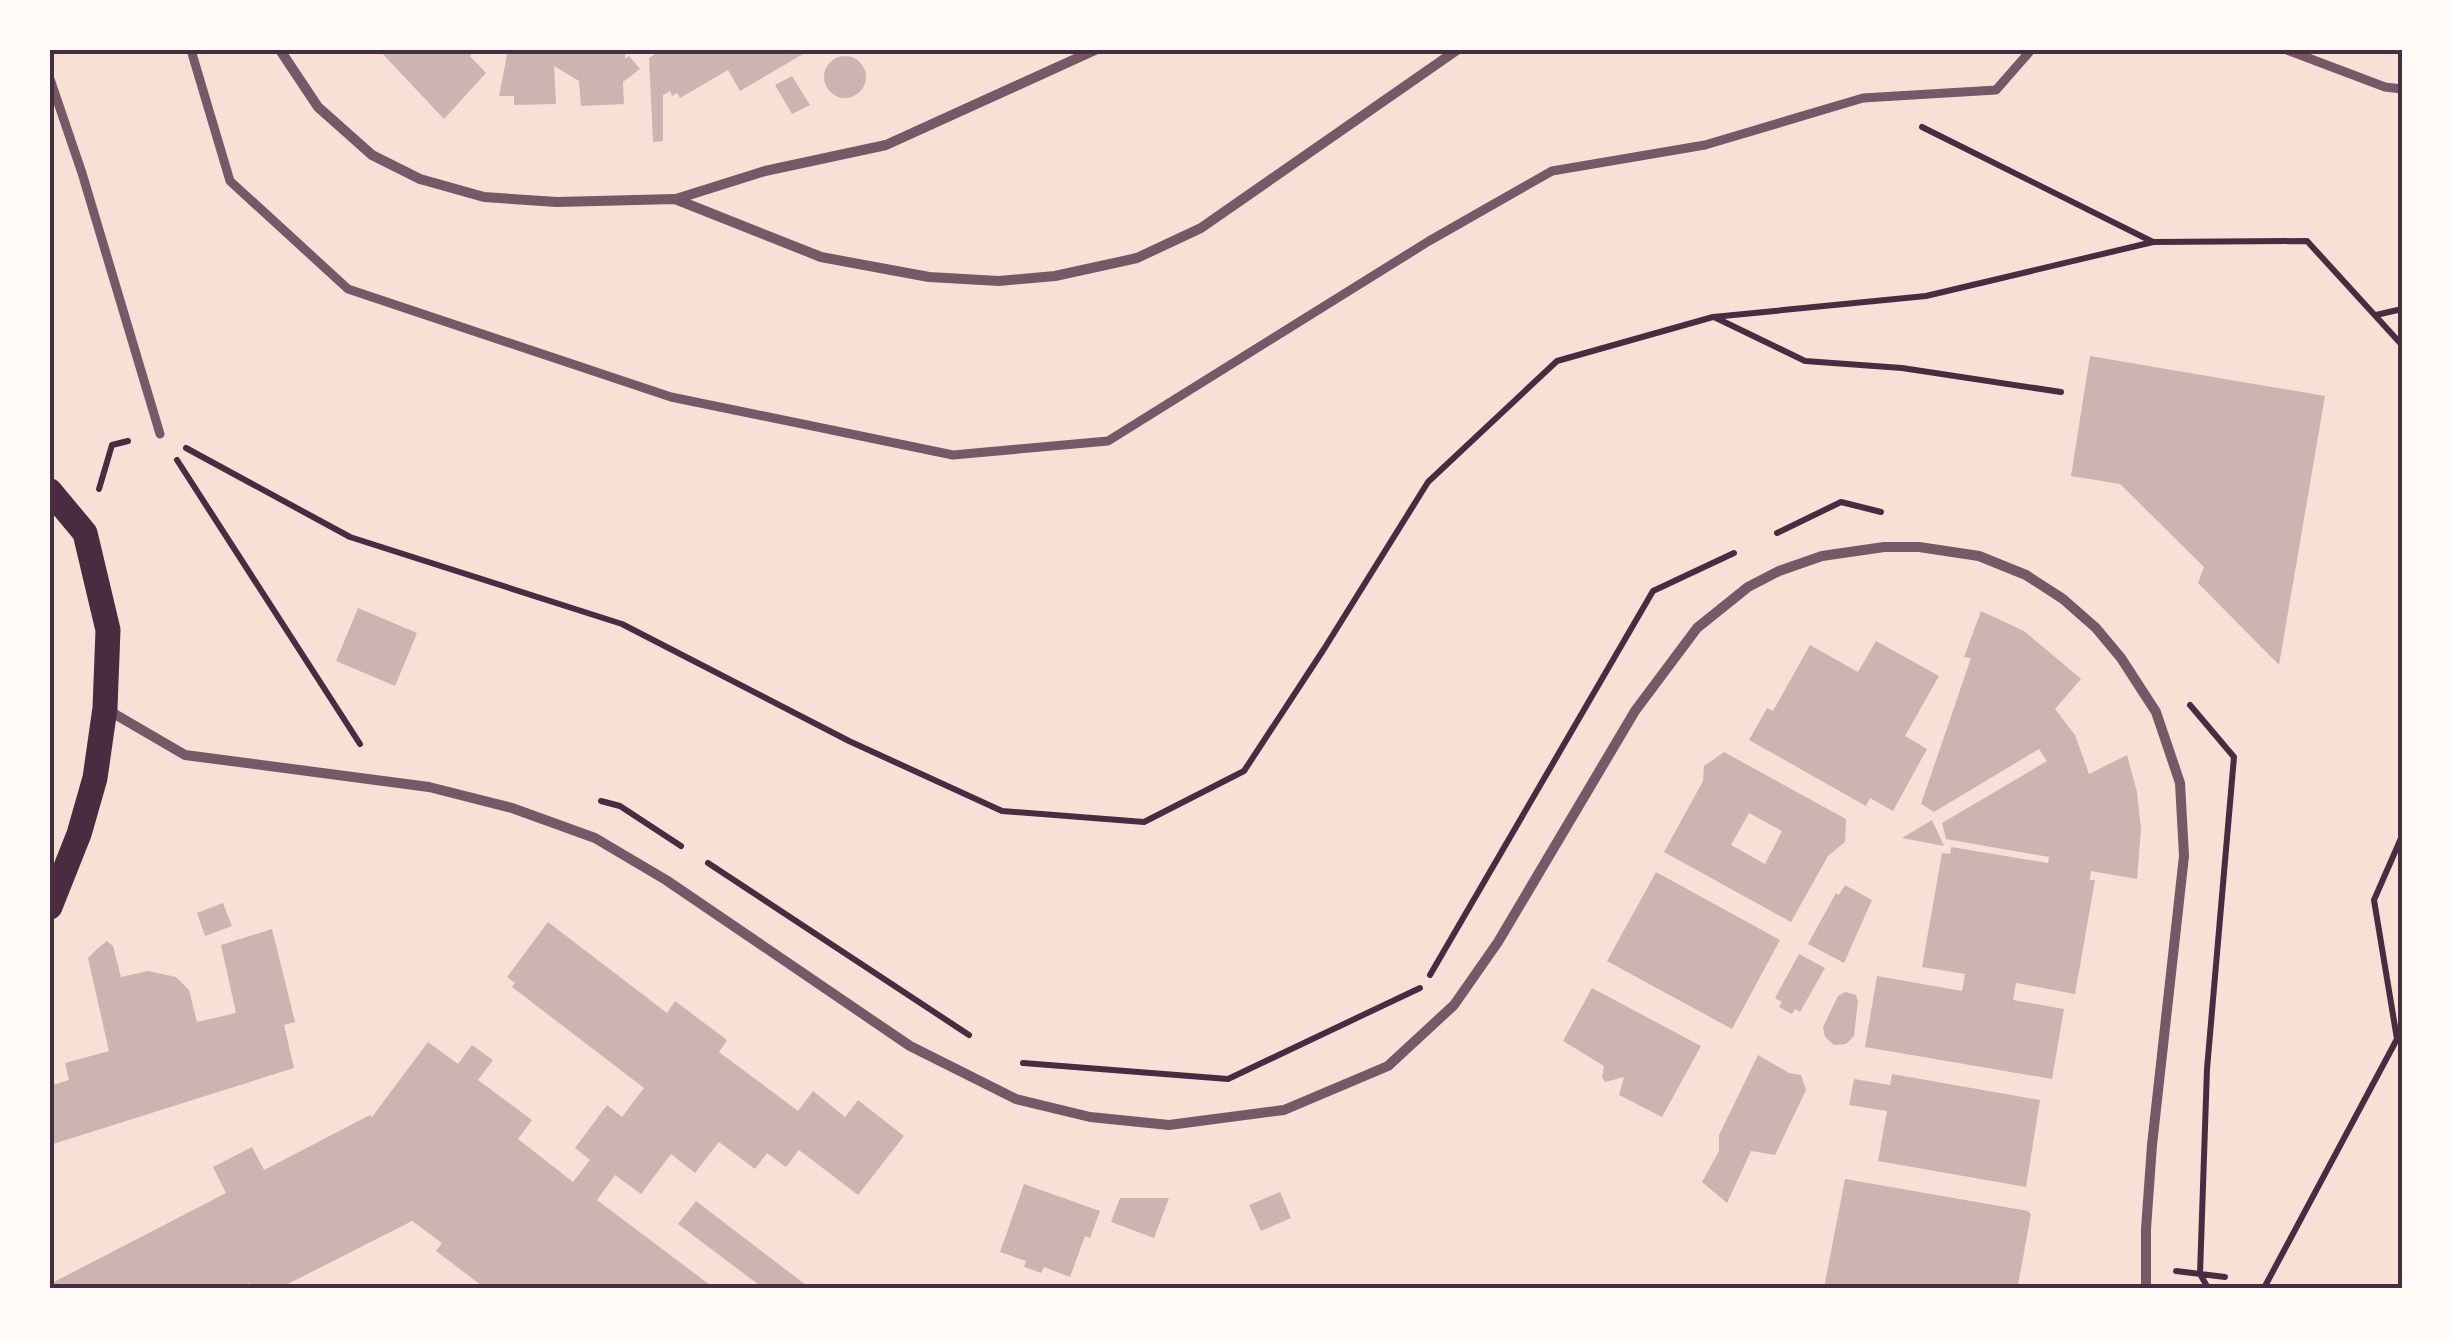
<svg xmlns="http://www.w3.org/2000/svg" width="2452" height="1338" viewBox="0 0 2452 1338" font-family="Ubuntu,sans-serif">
	<rect width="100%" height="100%" fill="#f7e1d7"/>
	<path fill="#ccb4b1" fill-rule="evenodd" d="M379,50H475L470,56L486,73L444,119Z
		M508,50H625V59L629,56L640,69L623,82L624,104L581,106L579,81L554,66L556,104L514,105V96H499Z
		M662,50H810L740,91L728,70L680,98L677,93L672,96L670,91L663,95V141L653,142L649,58Z
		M824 77a21 21 0 1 1 42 0a21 21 0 1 1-42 0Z
		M792,76L810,105L792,114L775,85Z
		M2090,356L2325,396L2279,665L2198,583L2204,567L2120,484L2071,476Z
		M358,608L417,633L395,686L336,661Z
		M1981,611L2024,631L2079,677L2081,679L2055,709L2075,735L2089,774L2127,755L2137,792L2141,829L2137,879L2091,871L2090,880H2095L2075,994L2016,983L2013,1000L2064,1009L2052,1079L1865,1047L1877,976L1962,991L1965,974L1922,967L1942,853L1950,854L1951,847L2048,863L2049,857L1946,839L1942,823L2047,761L2039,749L1934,812L1921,804L1971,658L1964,657Z
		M1876,641L1939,676L1905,736L1927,749L1893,811L1870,798L1866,806L1749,740L1767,708L1773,711L1810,645L1858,672Z
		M1724,752L1846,819L1845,842L1828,856L1791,922L1664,852L1703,781L1704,766ZM1749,813L1782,831L1765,864L1731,845Z
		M1932,820L1944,846L1902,838Z
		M1656,872L1780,940L1732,1029L1607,961Z
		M1845,885L1872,900L1844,963L1808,944L1836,893L1839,895Z
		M223,903L232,926L205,936L197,913Z
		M548,922L667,1013L675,1001L727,1040L719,1052L798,1111L813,1091L845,1117L858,1100L904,1136L858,1195L799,1150L786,1167L767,1153L755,1169L719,1142L695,1173L671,1154L641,1194L615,1175L597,1200L714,1288H485L436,1251L442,1243L412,1221L280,1288H252L249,1283L238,1288H50V1284L226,1193L213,1167L252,1147L264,1170L370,1115L372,1117L428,1042L458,1064L472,1045L493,1060L478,1080L532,1120L518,1139L573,1182L590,1160L575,1148L607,1105L622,1117L644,1088L512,987L515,983L507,977Z
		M272,929L295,1022L284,1025L294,1068L50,1145V1086L69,1080L65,1063L109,1051L88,958L98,948L107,941L113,946L121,977L148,971L176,977L189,990L197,1022L236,1013L221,945Z
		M1799,954L1825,968L1800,1012L1795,1009L1792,1014L1779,1007L1782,1002L1775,998Z
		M1592,988L1701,1046L1662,1117L1619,1095L1624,1077L1605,1082L1602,1077L1604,1066L1563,1041Z
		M1845,992L1856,995L1858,1001L1854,1036L1846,1044L1834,1045L1825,1037L1823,1027L1838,996Z
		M1758,1055L1789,1073L1801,1075L1806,1090L1775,1155L1751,1151L1727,1203L1702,1182L1719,1151V1135Z
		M1892,1074L2040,1100L2026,1187L1878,1161L1887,1111L1849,1105L1854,1079L1890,1085Z
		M1845,1179L2028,1211L2031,1214L2018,1285L2023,1288H1824Z
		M1024,1184L1100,1211L1090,1238L1085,1236L1070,1277L1044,1267L1041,1273L1024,1267L1026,1261L1000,1252Z
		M1280,1192L1291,1218L1261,1231L1249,1205Z
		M1120,1198H1169L1154,1238L1111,1222Z
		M696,1201L806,1285L803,1288H763L678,1224Z"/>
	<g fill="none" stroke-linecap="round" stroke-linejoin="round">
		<path stroke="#4a2c40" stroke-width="6" d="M1922,127L2153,242
			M2376,315L2402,309
			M1714,317L1805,361L1902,368L2061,392
			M186,448L350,537L622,624L849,741L1002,811L1144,822L1244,771L1324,649L1428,482L1557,361L1713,317L1926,296L2153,242L2307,241L2402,345
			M177,460L360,744
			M99,489L112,445L128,441
			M1777,533L1841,502L1881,512
			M2190,705L2234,757L2207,1069L2200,1274L2208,1288
			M601,801L620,806L681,846
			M708,863L969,1035
			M1430,975L1653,591L1734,553
			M1023,1063L1228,1079L1420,988
			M2176,1271L2225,1277
			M2264,1288L2397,1039L2374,900L2402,836"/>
		<path stroke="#755966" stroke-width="9" d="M191,50L230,181L348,289L671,397L953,455L1108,441L1429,241L1552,171L1705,145L1863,98L1996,90L2031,50
			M2287,50L2385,87L2402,89
			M50,79L82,173L160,434"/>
		<path stroke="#755966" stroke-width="10" d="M280,50L318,107L372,155L420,179L484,197L557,202L675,199L821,257L929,277L999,281L1055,276L1137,258L1201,228L1457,50
			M676,199L765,171L886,145L1095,50
			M106,709L185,755L429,787L512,808L595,838L666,880L910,1046L1016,1099L1090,1117L1169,1125L1284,1110L1388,1066L1454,1005L1498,942L1635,711L1697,628L1748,587L1779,571L1822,556L1884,547H1919L1979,556L2026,575L2063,599L2096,628L2121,658L2156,712L2180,783L2184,856L2152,1145L2146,1229V1288"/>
		<path stroke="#4a2c40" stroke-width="25" d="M50,491L85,533L108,630L105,708L95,778L79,834L50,907"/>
	</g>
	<rect width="2452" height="1338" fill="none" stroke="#fffaf5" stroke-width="105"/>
	<rect x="52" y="52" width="2348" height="1234" fill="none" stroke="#4a2c40" stroke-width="4"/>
</svg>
